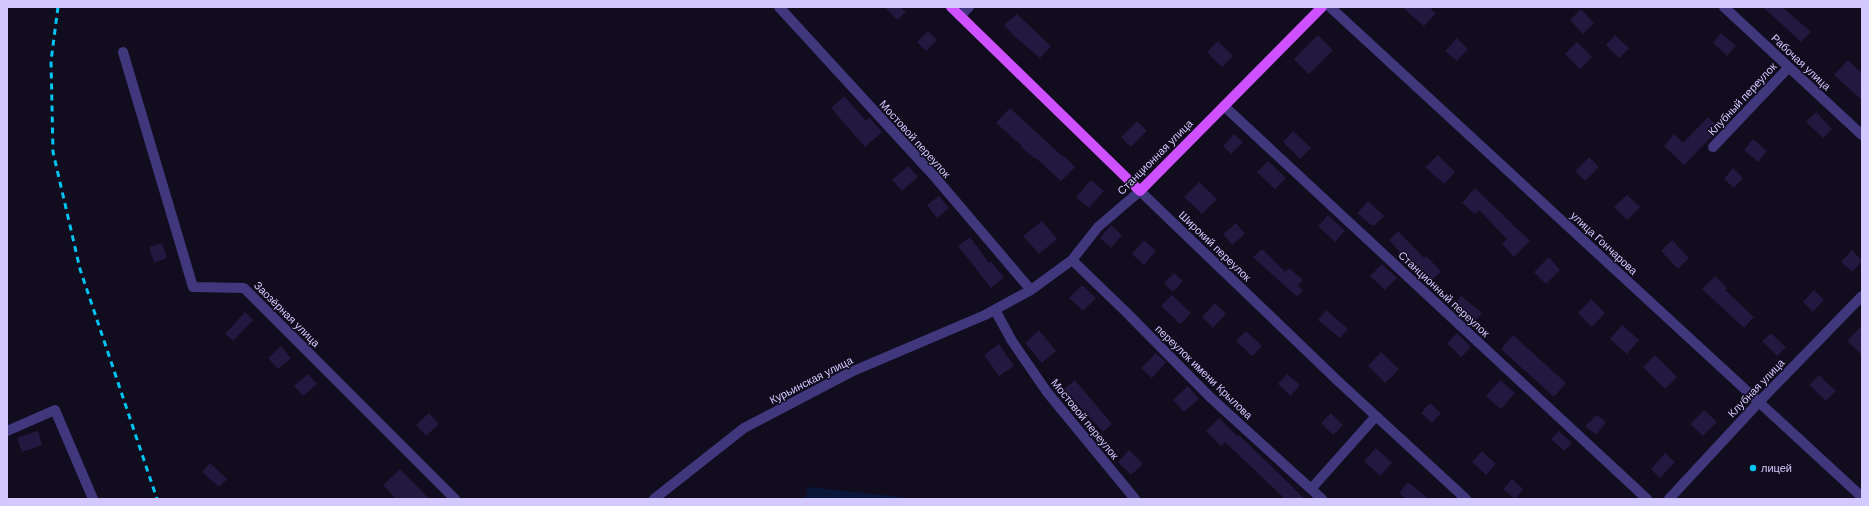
<svg xmlns="http://www.w3.org/2000/svg" width="1869" height="506" viewBox="0 0 1869 506" font-family="'DM Sans',sans-serif">
	<rect width="100%" height="100%" fill="#110c1e"/>
	<path fill="#09163a" d="M808,487L901,497L908,499H805Z"/>
	<path fill="#23183f" d="M885,7H900L906,12L897,20Z
		M1402,7H1429L1436,13L1424,26Z
		M1763,7H1782L1811,32L1801,42Z
		M1581,9L1594,23L1583,34L1570,20Z
		M1017,14L1051,46L1040,58L1014,36L1004,25Z
		M928,31L937,40L926,51L917,42Z
		M1721,33L1736,46L1727,56L1713,43Z
		M1318,35L1333,50L1309,74L1294,59Z
		M1615,35L1629,48L1619,58L1606,45Z
		M1457,38L1468,49L1457,61L1445,51Z
		M1218,41L1233,56L1222,67L1207,52Z
		M1577,42L1592,57L1580,69L1565,54Z
		M1848,60L1862,73V100L1834,75Z
		M844,96L866,121L869,117L882,132L865,147L831,108Z
		M1010,108L1062,156L1063,155L1075,167L1061,181L1036,158L1035,159L1021,147L1022,146L996,123Z
		M1816,112L1832,129L1823,138L1806,122Z
		M1708,117L1720,128L1684,165L1664,146L1674,134L1683,143Z
		M1137,121L1147,131L1131,147L1121,137Z
		M1293,131L1311,148L1300,159L1283,142Z
		M1234,134L1243,142L1231,154L1223,146Z
		M1753,139L1767,151L1758,162L1744,150Z
		M1438,155L1455,172L1444,184L1425,167Z
		M1589,157L1599,167L1585,181L1575,171Z
		M1268,161L1286,178L1275,189L1257,172Z
		M908,166L918,177L902,191L892,180Z
		M1733,168L1743,178L1734,188L1724,179Z
		M1091,180L1104,191L1089,208L1076,197Z
		M1199,182L1217,199L1202,214L1184,197Z
		M1475,188L1530,241L1514,257L1502,244L1507,239L1479,210L1475,214L1462,203Z
		M1627,195L1640,207L1627,220L1614,207Z
		M939,196L949,208L937,218L927,205Z
		M1368,201L1384,216L1375,225H1371L1357,213Z
		M1328,215L1345,231L1335,242L1318,226Z
		M1042,221L1057,239L1039,254L1023,236Z
		M1236,223L1245,234L1232,245L1223,234Z
		M1111,225L1122,235L1111,248L1100,238Z
		M1398,231L1424,258L1426,256L1441,271L1429,284L1389,240Z
		M970,237L989,263L991,262L1004,277L991,288L958,246Z
		M1144,240L1156,251L1144,265L1132,254Z
		M1672,240L1689,258L1678,269L1661,251Z
		M162,243L167,258L154,263L149,247Z
		M1262,249L1285,272L1289,268L1303,280L1298,285L1303,291L1297,297L1253,257Z
		M1852,250L1862,261L1852,272L1841,262Z
		M1549,257L1560,270L1546,284L1534,272Z
		M1382,264L1397,278L1385,290L1370,276Z
		M1174,273L1183,281L1173,292L1164,283Z
		M1715,276L1727,288L1725,290L1754,317L1744,328L1702,289Z
		M1082,285L1096,298L1083,311L1069,298Z
		M1814,290L1824,300L1813,312L1803,302Z
		M1172,295L1191,313L1180,324L1161,306Z
		M1461,296L1482,313L1474,323L1453,306Z
		M1591,299L1605,313L1592,327L1578,313Z
		M1215,303L1226,314L1213,328L1202,317Z
		M1326,310L1348,329L1340,338L1318,320Z
		M245,312L253,320L233,341L225,334Z
		M1622,325L1639,340L1627,354L1610,339Z
		M1862,325V355L1847,341Z
		M1039,330L1056,351L1042,363L1025,343Z
		M1246,331L1262,346L1252,356L1236,341Z
		M1457,333L1471,347L1461,357L1447,343Z
		M1771,333L1786,347L1777,356L1762,341Z
		M1513,335L1566,383L1554,397L1501,349Z
		M999,344L1014,366L999,376L984,355Z
		M281,346L291,358L278,369L268,358Z
		M1381,352L1399,369L1385,383L1368,366Z
		M1156,353L1166,362L1152,378L1141,368Z
		M1655,355L1677,377L1665,389L1643,367Z
		M308,374L317,384L303,396L294,386Z
		M1287,374L1300,385L1291,396L1278,384Z
		M1819,375L1836,391L1826,401L1809,385Z
		M1075,380L1112,424L1103,432L1064,389Z
		M1500,380L1515,393L1501,409L1486,396Z
		M1188,386L1199,399L1184,412L1173,400Z
		M1430,403L1441,413L1432,423L1421,413Z
		M1704,410L1717,422L1703,436L1690,424Z
		M429,413L439,424L426,436L416,425Z
		M1331,413L1343,425L1333,435L1321,423Z
		M1597,415L1606,422L1596,435L1585,426Z
		M1219,418L1238,437L1239,435L1305,499H1285L1225,442L1221,446L1206,431Z
		M38,431L42,445L22,452L17,438Z
		M1559,431L1572,443L1564,451L1551,439Z
		M1376,448L1392,463L1380,476L1364,461Z
		M1129,450L1143,464L1131,475L1118,462Z
		M1482,451L1496,464L1486,475L1472,462Z
		M1665,453L1675,462L1660,478L1651,469Z
		M210,463L227,479L219,487L202,472Z
		M400,469L421,490L429,499H396L383,485Z
		M1512,479L1523,489L1515,499L1503,489Z
		M1408,482L1429,499H1406L1399,493Z"/>
	<g fill="none" stroke-linecap="round" stroke-linejoin="round">
		<path stroke="#40377d" stroke-width="10" d="M779,7L934,176L1031,290
			M1330,7L1862,497
			M1724,7L1862,135
			M960,16L969,7
			M123,52L193,287L244,288L455,499
			M1224,106L1647,499
			M1713,147L1789,67
			M1072,260L1125,311L1210,397L1322,499
			M995,310L1012,341L1047,392L1135,499
			M7,431L55,410L93,499
			M1311,489L1376,416
			M654,499L744,428L851,372L985,315L1031,290L1072,260L1098,227L1140,191L1339,382L1466,499
			M1669,499L1759,402L1862,296"/>
		<path stroke="#ce50fe" stroke-width="10" d="M951,7L1140,191L1322,7"/>
		<path stroke="#01c4f2" stroke-width="3" stroke-dasharray="6 5" stroke-linecap="butt" d="M58,7L51,61L53,152L80,269L157,499"/>
	</g>
	<circle fill="#01c4f2" stroke="#110c1e" stroke-width="1.5" cx="1753" cy="468" r="4"/>
	<g text-anchor="middle" stroke-width="3" stroke-linejoin="round" paint-order="stroke">
		<g font-size="11" fill="#d4c9ff" stroke="#110c1e">
			<text transform="translate(1801 62) rotate(43)" y="4">Рабочая улица</text>
			<text transform="translate(1742 99) rotate(-47)" y="4">Клубный переулок</text>
			<text transform="translate(915 139) rotate(48)" y="4">Мостовой переулок</text>
			<text transform="translate(1155 157) rotate(-45)" y="4">Станционная улица</text>
			<text transform="translate(1604 243) rotate(43)" y="4">улица Гончарова</text>
			<text transform="translate(1215 246) rotate(44)" y="4">Широкий переулок</text>
			<text transform="translate(1444 294) rotate(43)" y="4">Станционный переулок</text>
			<text transform="translate(287 314) rotate(45)" y="4">Заозёрная улица</text>
			<text transform="translate(1204 372) rotate(44)" y="4">переулок имени Крылова</text>
			<text transform="translate(811 380) rotate(-27)" y="4">Курьинская улица</text>
			<text transform="translate(1756 388) rotate(-46)" y="4">Клубная улица</text>
			<text transform="translate(1085 419) rotate(51)" y="4">Мостовой переулок</text>
		</g>
		<g font-size="11" fill="#d4c9ff" stroke="#110c1e" text-anchor="start">
			<text x="1761" y="472">лицей</text>
		</g>
	</g>
	<rect width="1869" height="506" fill="none" stroke="#d4c9ff" stroke-width="16"/>
</svg>
